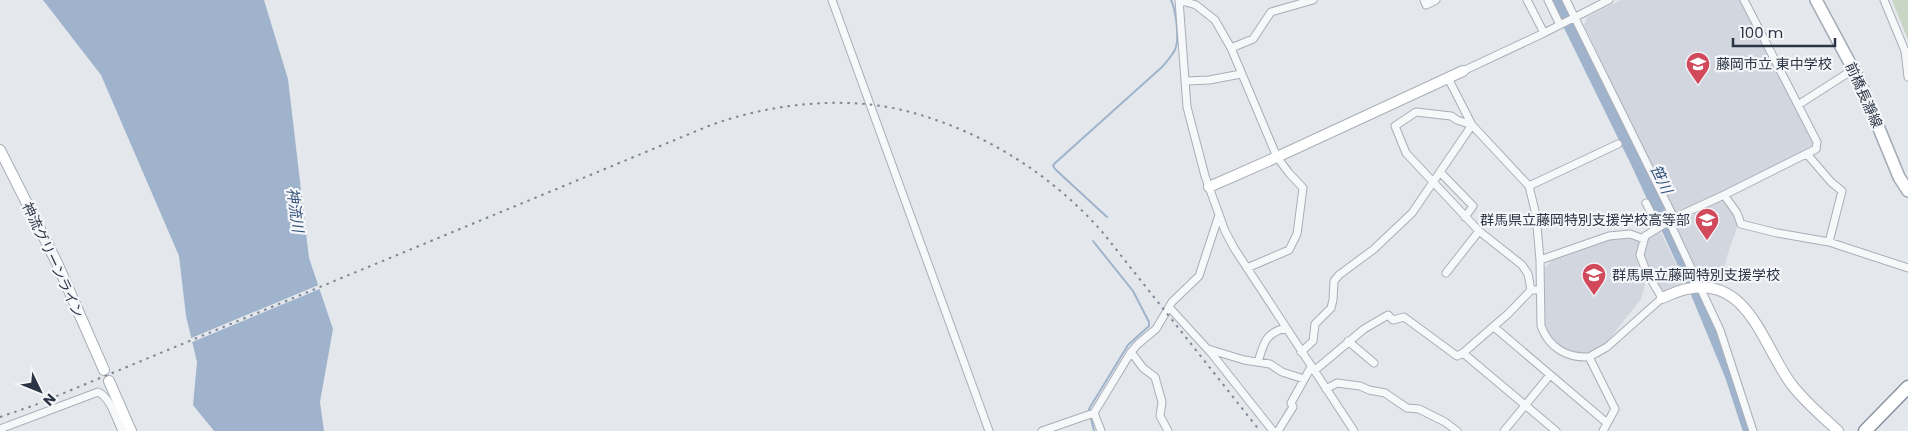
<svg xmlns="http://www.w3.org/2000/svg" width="1908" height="431" viewBox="0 0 1908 431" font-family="Poppins,'Noto Sans JP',sans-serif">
	<rect width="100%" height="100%" fill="#e4e7ec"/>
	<path fill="#d2d6de" d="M1621,0H1741L1813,144L1812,149L1679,214L1674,211L1584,25L1587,17Z
		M1723,200L1735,216L1738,225L1727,256L1722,284L1700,281L1673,224Z
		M1659,229L1685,282L1664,290L1661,289L1647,269L1644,260V248L1649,236Z
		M1627,238L1637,239L1639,242L1637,261L1645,285L1641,299L1608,341L1585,356L1558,348L1550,338L1545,328V268L1553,259L1609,239Z"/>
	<path fill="#c9d6c5" d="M1892,0H1908V40Z"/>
	<path fill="#9fb4cc" d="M43,0H264L288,79L309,258L333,329L320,402L324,431H214L193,405L197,362L186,316L179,256L101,75Z"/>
	<path fill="#e4e7ec" d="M321,284L322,288L190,343L189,339Z"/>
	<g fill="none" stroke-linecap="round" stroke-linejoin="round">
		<path stroke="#9fb4cc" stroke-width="2" d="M1107,217L1056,170L1053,166L1054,164L1162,67C1167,61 1174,54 1176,47C1179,37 1176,10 1171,0
			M1093,241L1133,291L1149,322V326L1128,345L1089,409L1094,431"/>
		<path stroke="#9fb4cc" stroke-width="12" d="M1557,0L1636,161L1693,284L1731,376L1749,431"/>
		<defs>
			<path id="street" d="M832,0L989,431
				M1179,0L1187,107L1205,176L1225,231L1234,248L1354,431
				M1424,0L1426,5L1436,0
				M1527,0L1544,33
				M1548,0L1560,25
				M1566,0L1674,218
				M1884,0L1905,51L1908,77
				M1180,2H1186L1196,5L1215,20L1231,48L1277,157L1289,173L1303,188L1297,234L1289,250L1247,268
				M1231,48L1253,39L1271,12L1313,0
				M1463,71L1544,33L1609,0
				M1186,81L1209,80L1241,74
				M1798,105L1854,69
				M1807,154L1831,182L1842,191L1829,242
				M1440,172L1473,206L1465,217
				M1529,186L1618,144
				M1724,195L1737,213L1741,224L1777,233L1829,242L1908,268
				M1646,203L1658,227
				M1669,221L1720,330L1753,431
				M1446,273L1479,231
				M1531,290L1528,274L1522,265L1479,231L1406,153L1395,126L1416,112L1451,116L1457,120L1472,125L1529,186L1536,215L1540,260
				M1169,307L1212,354L1273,431
				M1494,327L1607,423
				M1348,341L1374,363
				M1208,349L1244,360L1270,364L1282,372L1304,379
				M1131,352L1143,368L1155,377L1162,402L1160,416L1168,431
				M1301,352L1313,341L1315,324L1331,308L1333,300L1334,281L1339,275L1374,249L1412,213L1472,125L1448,78
				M1463,353L1556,431
				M1589,357C1567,358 1549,348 1541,326L1540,260L1609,236L1630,234L1644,239
				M1258,362C1264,343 1265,333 1286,328
				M1314,371L1364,329L1388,315L1393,320L1404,317L1457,356L1463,353L1509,313L1531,290H1540
				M1326,389L1337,383L1360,386L1369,390L1385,393L1407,408L1419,409L1445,422L1457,431
				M1094,413L1101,431
				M0,429L98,392C111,398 116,419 122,431
				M1042,431L1094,413L1131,352L1138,344L1156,329L1172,302L1199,276L1219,215
				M1278,431L1293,407L1291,403L1311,367
				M1504,431L1550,375
				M1603,431L1615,409L1589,357L1607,347L1662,298L1646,271L1640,255L1645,236L1674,218L1724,195L1816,149L1817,142L1744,0"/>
			<path id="secondary" d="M0,150L57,263L104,370
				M1209,187L1277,157L1463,71
				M1662,298C1670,295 1679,290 1687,289C1749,275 1764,349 1792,385C1805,402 1822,416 1838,431
				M109,381L131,431"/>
			<path id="primary" d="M1816,0L1859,80L1899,177L1908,191"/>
			<path id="highway" d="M1865,431L1908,387"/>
		</defs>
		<use href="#street" stroke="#a9aeb7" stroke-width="9"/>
		<use href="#secondary" stroke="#a9aeb7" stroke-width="12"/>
		<use href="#primary" stroke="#a3abb8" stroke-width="14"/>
		<use href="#highway" stroke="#8b94a3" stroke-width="15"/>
		<use href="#street" stroke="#f7f8fa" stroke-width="7"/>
		<use href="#secondary" stroke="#fff" stroke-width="10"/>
		<use href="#primary" stroke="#fff" stroke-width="11"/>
		<use href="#highway" stroke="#fff" stroke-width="12"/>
		<path stroke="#7d8696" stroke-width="2" stroke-dasharray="2.5 5" stroke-linecap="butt" d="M0,417L35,405L711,125C773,103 847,95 910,112C985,132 1054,176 1104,234L1260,431"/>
	</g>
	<defs>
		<symbol id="school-pin" viewBox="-11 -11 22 30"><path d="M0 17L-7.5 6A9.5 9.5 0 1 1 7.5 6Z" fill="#d1495b" stroke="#f4f6f9"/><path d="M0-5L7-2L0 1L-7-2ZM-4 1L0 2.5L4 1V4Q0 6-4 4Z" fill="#fff"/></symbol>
	</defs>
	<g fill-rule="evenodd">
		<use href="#school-pin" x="1684" y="50" width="28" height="38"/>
		<use href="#school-pin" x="1693" y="206" width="28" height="38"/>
		<use href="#school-pin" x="1580" y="261" width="28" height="38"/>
	</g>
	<g text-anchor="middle" stroke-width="4.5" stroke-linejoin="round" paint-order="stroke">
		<g font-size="14" fill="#2b3445" stroke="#f4f6f9" text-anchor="start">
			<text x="1716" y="69">藤岡市立 東中学校</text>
			<text x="1690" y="225" text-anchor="end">群馬県立藤岡特別支援学校高等部</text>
			<text x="1612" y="280">群馬県立藤岡特別支援学校</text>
		</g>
		<g font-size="14" fill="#2b3445" stroke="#f4f6f9">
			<text transform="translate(1864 95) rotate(66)" y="5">前橋長瀞線</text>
			<text transform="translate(53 260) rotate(65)" y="5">神流グリーンライン</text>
		</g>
		<g font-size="15" font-style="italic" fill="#34527a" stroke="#f4f6f9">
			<text transform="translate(1661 179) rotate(64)" y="5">笹川</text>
			<text transform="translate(295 210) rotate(82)" y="5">神流川</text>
		</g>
	</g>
	<g transform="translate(40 391) rotate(133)" stroke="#f4f6f9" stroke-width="4" paint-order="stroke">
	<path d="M0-4L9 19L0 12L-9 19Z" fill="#2b3445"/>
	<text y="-8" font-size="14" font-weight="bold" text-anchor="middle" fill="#2b3445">N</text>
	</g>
	<path d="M1733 38v8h102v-8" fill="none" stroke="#2b3445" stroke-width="2.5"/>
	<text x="1740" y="38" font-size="15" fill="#2b3445" stroke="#f4f6f9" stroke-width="4" paint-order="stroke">100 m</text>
</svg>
